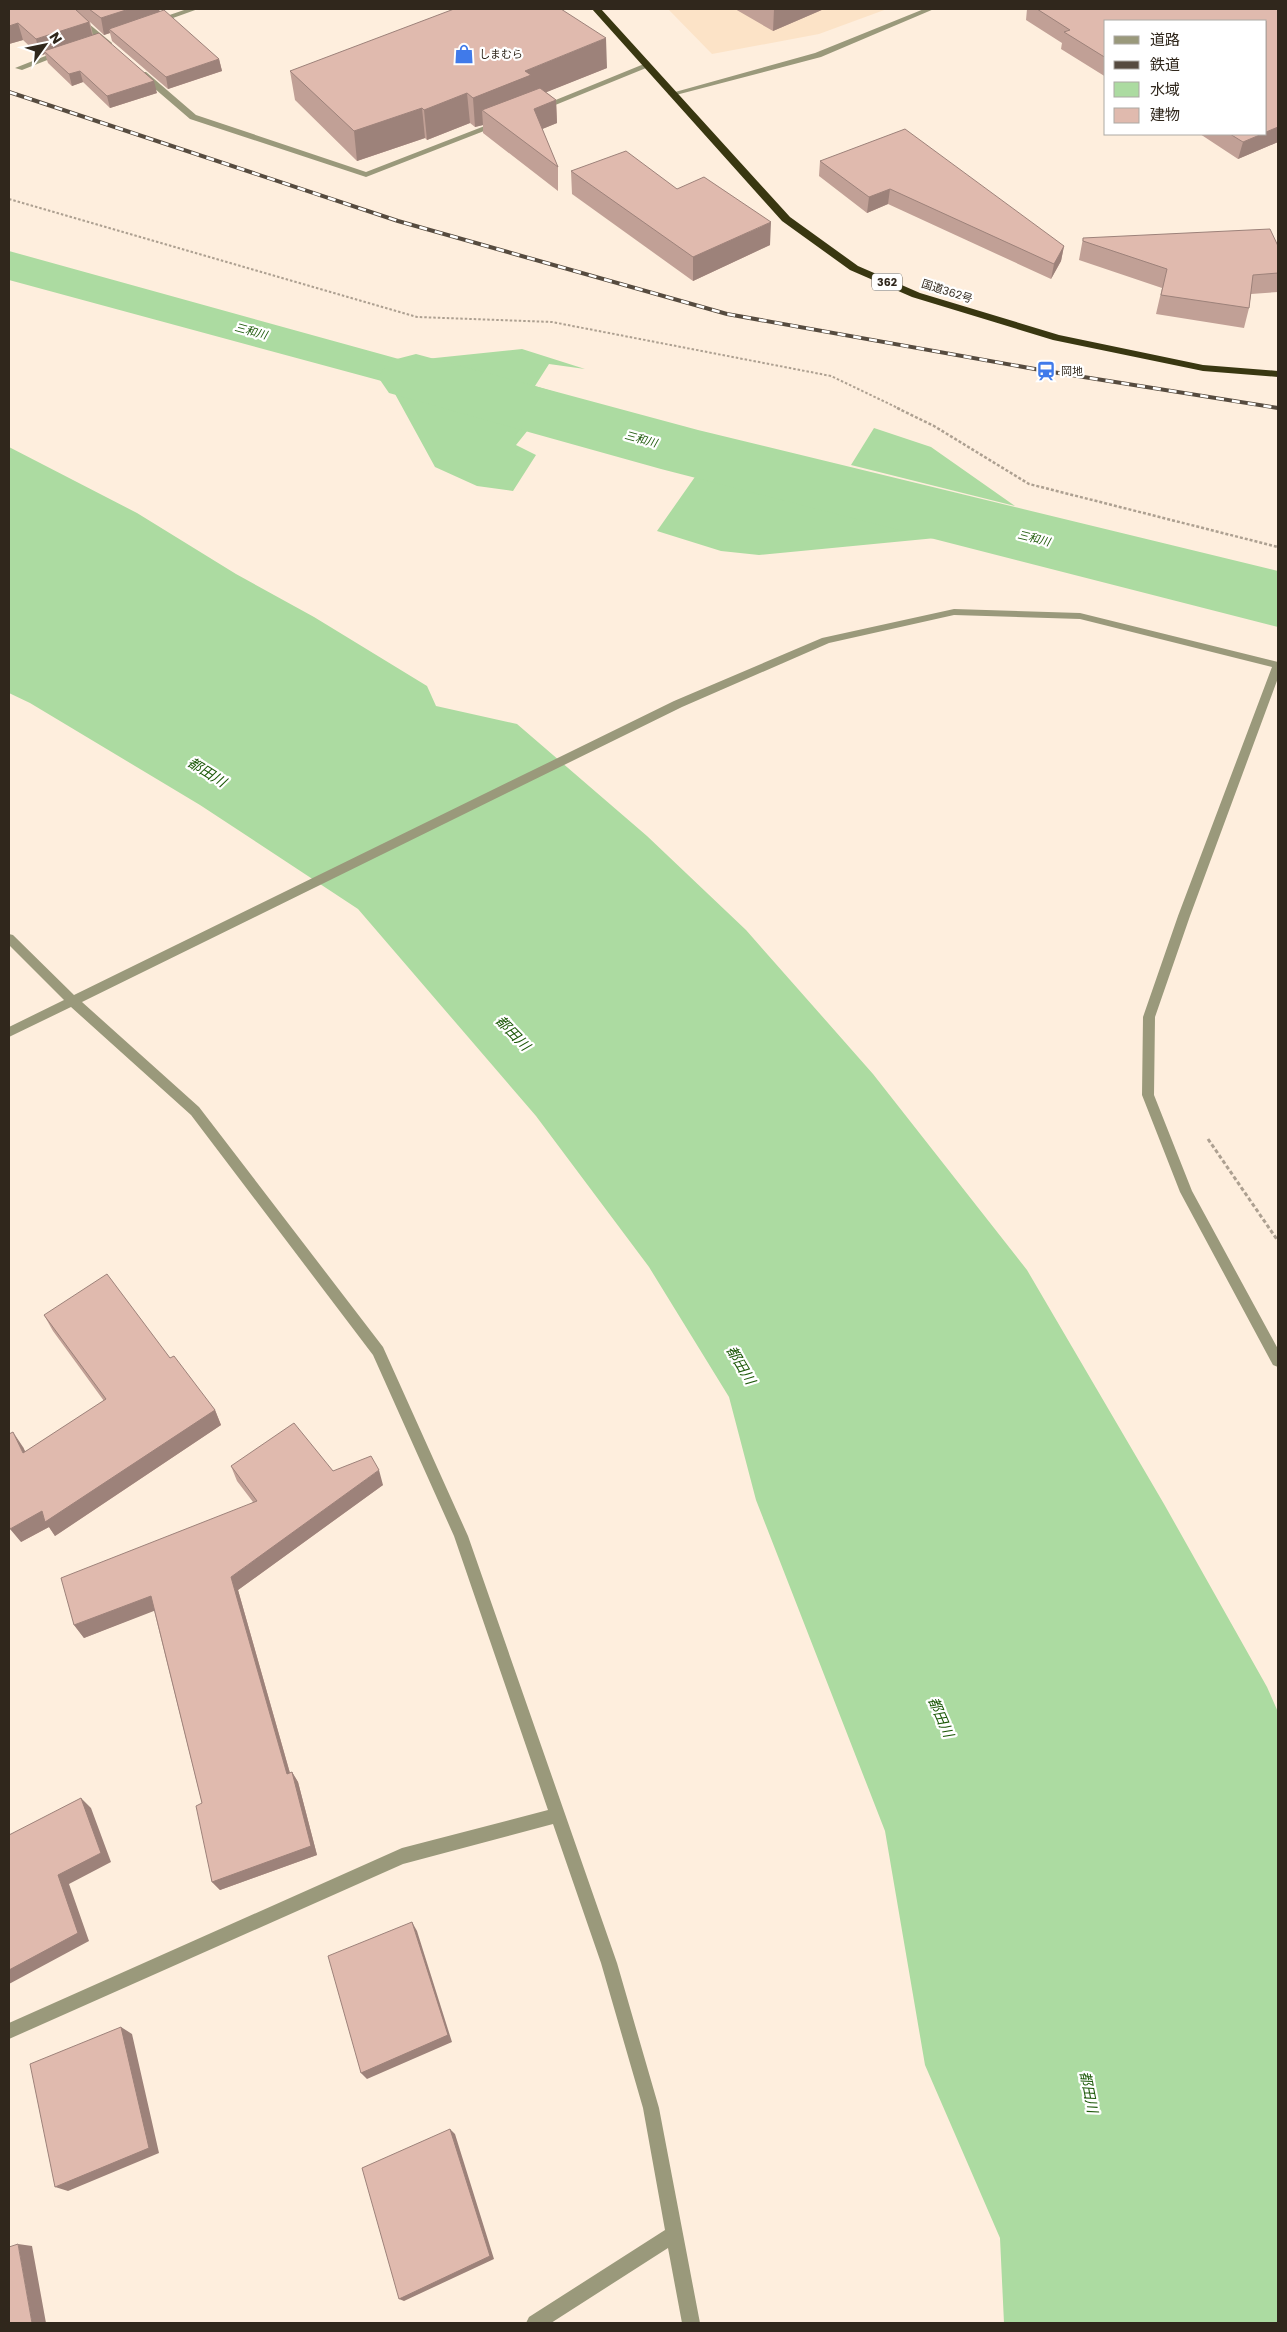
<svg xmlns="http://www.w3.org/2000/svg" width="1287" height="2332" viewBox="0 0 1287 2332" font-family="Poppins,'Noto Sans JP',sans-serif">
	<rect width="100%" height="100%" fill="#feeedd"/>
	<path fill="#fce3c7" d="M668,9H887L819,34L712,54Z"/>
	<path fill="#acdba1" d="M9,251L406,361L522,349L585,369L549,364L535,386L568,396L546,426L532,425L516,445L536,455L513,491L477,486L435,467L389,383L9,280Z
		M607,408L1028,515L1089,552L1007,532L949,537L610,444L602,447L583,442Z
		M874,428L931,447L1015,506L851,465Z
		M9,447L137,513L236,574L314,617L427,686L436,706L517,724L647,836L746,930L873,1074L1027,1270L1164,1504L1267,1687L1278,1712V2323H1004L1000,2238L925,2065L885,1831L756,1500L729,1397L649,1267L536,1116L358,909L200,805L30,703L9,693Z
		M697,474L936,538L759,555L721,551L657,531Z"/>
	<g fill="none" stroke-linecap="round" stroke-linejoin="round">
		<path fill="#acdba1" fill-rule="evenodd" d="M416,354L698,430L1278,571V627L661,469L389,393L378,377L389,361Z"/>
		<path stroke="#ada091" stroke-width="2" stroke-dasharray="2.5 2" stroke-linecap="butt" d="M9,199L417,317L552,322L831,376L900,409"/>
		<path stroke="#ada091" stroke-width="2.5" stroke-dasharray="3 2" stroke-linecap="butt" d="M897,408L934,426L1029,484L1278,547"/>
		<path stroke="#ada091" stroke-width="3" stroke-dasharray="4 2.5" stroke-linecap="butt" d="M1208,1139L1278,1241"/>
		<path fill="#9a997b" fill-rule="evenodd" d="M63,9H71L112,43V47H106Z
			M187,9H198L159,23L152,21Z
			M924,9H934L821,57L672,96L668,94L815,53Z
			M58,51L65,53L22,70L15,68Z
			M644,64L651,66L543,110L536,108Z
			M140,72H146L196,115L366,172L495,122L502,124L366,177L190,119L140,76Z
			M954,609L1080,613L1278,662V678L1190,916L1155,1017L1154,1095L1192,1191L1278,1349V1367L1273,1365L1180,1192L1142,1095L1143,1017L1178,916L1272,667L1080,619L954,615L829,643L682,707L82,1002L199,1107L383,1347L468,1536L617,1963L659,2108L700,2323H682L668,2248L551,2323H526L529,2317L665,2230L643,2108L601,1963L553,1824L403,1864L9,2039V2023L402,1848L548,1810L454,1536L373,1355L191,1115L71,1007L9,1037V1027L64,1000L9,945V934L13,935L74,995L674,701L822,638Z"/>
		<path fill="#393711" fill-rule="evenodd" d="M592,9H601L790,217L858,266L920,293L1059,335L1203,365L1278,371V377L1203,371L1053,340L912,297L850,270L782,221Z"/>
		<defs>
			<path id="rail" d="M9,92L398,221L727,314L1046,371L1278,408"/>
		</defs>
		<use href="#rail" stroke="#564b3f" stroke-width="4"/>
		<use href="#rail" stroke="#fff" stroke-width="2.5" stroke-dasharray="8" stroke-linecap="butt"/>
	</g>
	<path fill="#c1a096" d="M9,9H159L160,12L219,59L222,71L168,89L112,41L110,33L104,35L90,22L93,35L157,93L110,108L83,82L72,86L48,63L45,54L40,56L23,40L9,44Z
		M735,9H824L773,31Z
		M1027,9H1278V142L1238,159L1200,134H1266L1106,21V77L1061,49L1062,43L1026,20Z
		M607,68L546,92L556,100L557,123L542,129L558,167V191L483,133V125L475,127L470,123L427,140L425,138L357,161L295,100L290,71Z
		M820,161L1064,246L1061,261L1051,279L888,204L867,213L819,176Z
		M571,171L677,189L770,245L693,281L572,194Z
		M1083,238L1278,246V292L1251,294L1249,308L1244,328L1156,314L1162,288L1079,260Z
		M44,1315L170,1358L215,1410L221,1425L55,1536L49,1527L21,1542L23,1447L25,1452L104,1401L53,1331Z
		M231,1466L333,1471L383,1485L238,1590L290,1773L292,1772L298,1782L317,1855L220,1890L212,1882L202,1803L154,1610L84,1638L74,1625L253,1502L237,1481Z"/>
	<path fill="#9d827a" d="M129,9H159L160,16L109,29L110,33L104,35L101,18Z
		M774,9H824L773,31Z
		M89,22L93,38L44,51L45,54L40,56L36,39Z
		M18,23L23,40L9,44V26Z
		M606,38L607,68L532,98L482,110L483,125L475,127L473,98L525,71Z
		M219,59L222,71L168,89L166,77Z
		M80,71L83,82L72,86L69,74Z
		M154,81L157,93L110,108L107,96Z
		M467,93L470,123L427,140L424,110Z
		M556,100L557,123L535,132L534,109Z
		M422,108L425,138L357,161L354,131Z
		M1278,127V142L1238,159L1243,142L1262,134H1266V132Z
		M890,189L888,204L867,213L869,197Z
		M771,222L770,245L693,281V257Z
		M1064,246L1061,261L1051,279L1054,264Z
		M215,1410L221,1425L55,1536L49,1527L21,1542L10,1529Z
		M13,1432L23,1447L33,1467L23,1453Z
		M379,1470L383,1485L238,1590L293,1784L287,1774L231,1577Z
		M151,1596L159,1609L84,1638L74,1625Z
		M292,1772L298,1782L317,1855L220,1890L212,1882Z
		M81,1798L91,1808L111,1862L69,1884L89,1941L9,1984V1970L58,1875Z
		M412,1922L417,1931L452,2042L367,2079L361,2073Z
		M121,2027L132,2034L159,2153L68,2191L55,2187Z
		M450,2129L455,2134L494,2259L404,2301L399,2299Z
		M18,2244L32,2246L46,2323H32Z"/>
	<path fill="#e0baae" stroke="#9d827a" d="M9,9H75L89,22L36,39L18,23L9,26Z
		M89,9H129L101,18Z
		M454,9H561L606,38L525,71L531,75L473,98L467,93L424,110L422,108L354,131L290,71Z
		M1037,9H1278V127L1266,132V21H1106V58L1064,32L1070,30Z
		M164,10L219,59L166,77L109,29Z
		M99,33L154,81L107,96L80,71L69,74L44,51Z
		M540,88L556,100L534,109L558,167L482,110Z
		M905,129L1064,246L1054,264L890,189L869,197L820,161Z
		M1230,134H1262L1243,142Z
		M626,151L677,189L704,177L771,222L693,257L571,171Z
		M1270,229L1278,246V273L1253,275L1249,308L1161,295L1167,269L1083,241V238Z
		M107,1274L170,1358L174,1356L215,1410L45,1522L42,1511L10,1529L9,1525V1434L13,1432L23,1453L106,1399L44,1315Z
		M294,1423L333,1471L371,1456L379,1470L231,1577L287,1774L292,1772L311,1846L212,1882L196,1806L202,1803L151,1596L74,1625L61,1578L257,1501L231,1466Z
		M81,1798L101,1853L58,1875L78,1933L9,1970V1835Z
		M412,1922L448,2035L361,2073L328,1956Z
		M121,2027L149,2148L55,2187L30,2064Z
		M450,2129L490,2256L399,2299L362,2168Z
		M18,2244L32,2323H9V2247Z"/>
	<defs>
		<symbol id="shop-bare" viewBox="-9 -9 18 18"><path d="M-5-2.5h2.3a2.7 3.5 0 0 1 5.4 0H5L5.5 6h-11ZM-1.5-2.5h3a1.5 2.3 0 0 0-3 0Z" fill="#407aea" stroke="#fff" stroke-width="2.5" paint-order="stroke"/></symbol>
		<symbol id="station-bare" viewBox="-9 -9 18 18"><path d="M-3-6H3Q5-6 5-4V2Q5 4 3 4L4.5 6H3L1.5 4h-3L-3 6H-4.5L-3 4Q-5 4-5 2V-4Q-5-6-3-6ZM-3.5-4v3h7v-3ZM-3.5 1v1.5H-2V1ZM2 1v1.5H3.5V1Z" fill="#407aea" stroke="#fff" stroke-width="2.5" paint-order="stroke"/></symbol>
	</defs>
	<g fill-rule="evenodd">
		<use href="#shop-bare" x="450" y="40" width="28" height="28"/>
		<use href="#station-bare" x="1032" y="357" width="28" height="28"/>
	</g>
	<g text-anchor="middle" stroke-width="4.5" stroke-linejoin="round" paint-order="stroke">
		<g font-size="11" fill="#30271c" stroke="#fff" text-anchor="start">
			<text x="479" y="58">しまむら</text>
			<text x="1061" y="375">岡地</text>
		</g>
		<rect fill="#fff" stroke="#6e6860" stroke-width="1" x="872" y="273.5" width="30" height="17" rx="4"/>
		<g font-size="11" font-weight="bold" fill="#30271c">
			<text x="887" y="286">362</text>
		</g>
		<g font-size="11" fill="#30271c" stroke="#fff">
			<text transform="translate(947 291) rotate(18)" y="4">国道362号</text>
		</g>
		<g font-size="11" font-style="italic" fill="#1d5909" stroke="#fff">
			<text transform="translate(251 331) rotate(15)" y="4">三和川</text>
			<text transform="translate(641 439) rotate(15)" y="4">三和川</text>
			<text transform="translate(1034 538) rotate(14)" y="4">三和川</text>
		</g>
		<g font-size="14" font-style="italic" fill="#1d5909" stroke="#fff">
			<text transform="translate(207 772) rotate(32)" y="5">都田川</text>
			<text transform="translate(513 1033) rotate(46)" y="5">都田川</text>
			<text transform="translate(741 1365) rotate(59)" y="5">都田川</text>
			<text transform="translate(941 1717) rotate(66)" y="5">都田川</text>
			<text transform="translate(1089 2092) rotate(79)" y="5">都田川</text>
		</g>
	</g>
	<rect width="1287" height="2332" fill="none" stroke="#30271c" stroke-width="20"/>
	<rect x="1104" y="20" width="162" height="115" fill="#ffffff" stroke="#aca9a4"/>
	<rect x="1114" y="36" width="25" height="8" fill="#9a997b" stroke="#aca9a4"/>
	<text x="1150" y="45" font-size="15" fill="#30271c">道路</text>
	<rect x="1114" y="61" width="25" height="8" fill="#564b3f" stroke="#aca9a4"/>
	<text x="1150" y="70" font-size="15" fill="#30271c">鉄道</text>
	<rect x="1114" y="82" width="25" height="15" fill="#acdba1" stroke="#aca9a4"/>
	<text x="1150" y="95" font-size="15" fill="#30271c">水域</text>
	<rect x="1114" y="108" width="25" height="15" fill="#e0baae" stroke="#aca9a4"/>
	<text x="1150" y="120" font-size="15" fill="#30271c">建物</text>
	<g transform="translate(45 45) rotate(57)" stroke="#ffffff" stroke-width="4" paint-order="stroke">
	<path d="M0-4L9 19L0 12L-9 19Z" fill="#30271c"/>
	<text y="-8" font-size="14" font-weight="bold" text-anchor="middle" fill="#30271c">N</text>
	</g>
</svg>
